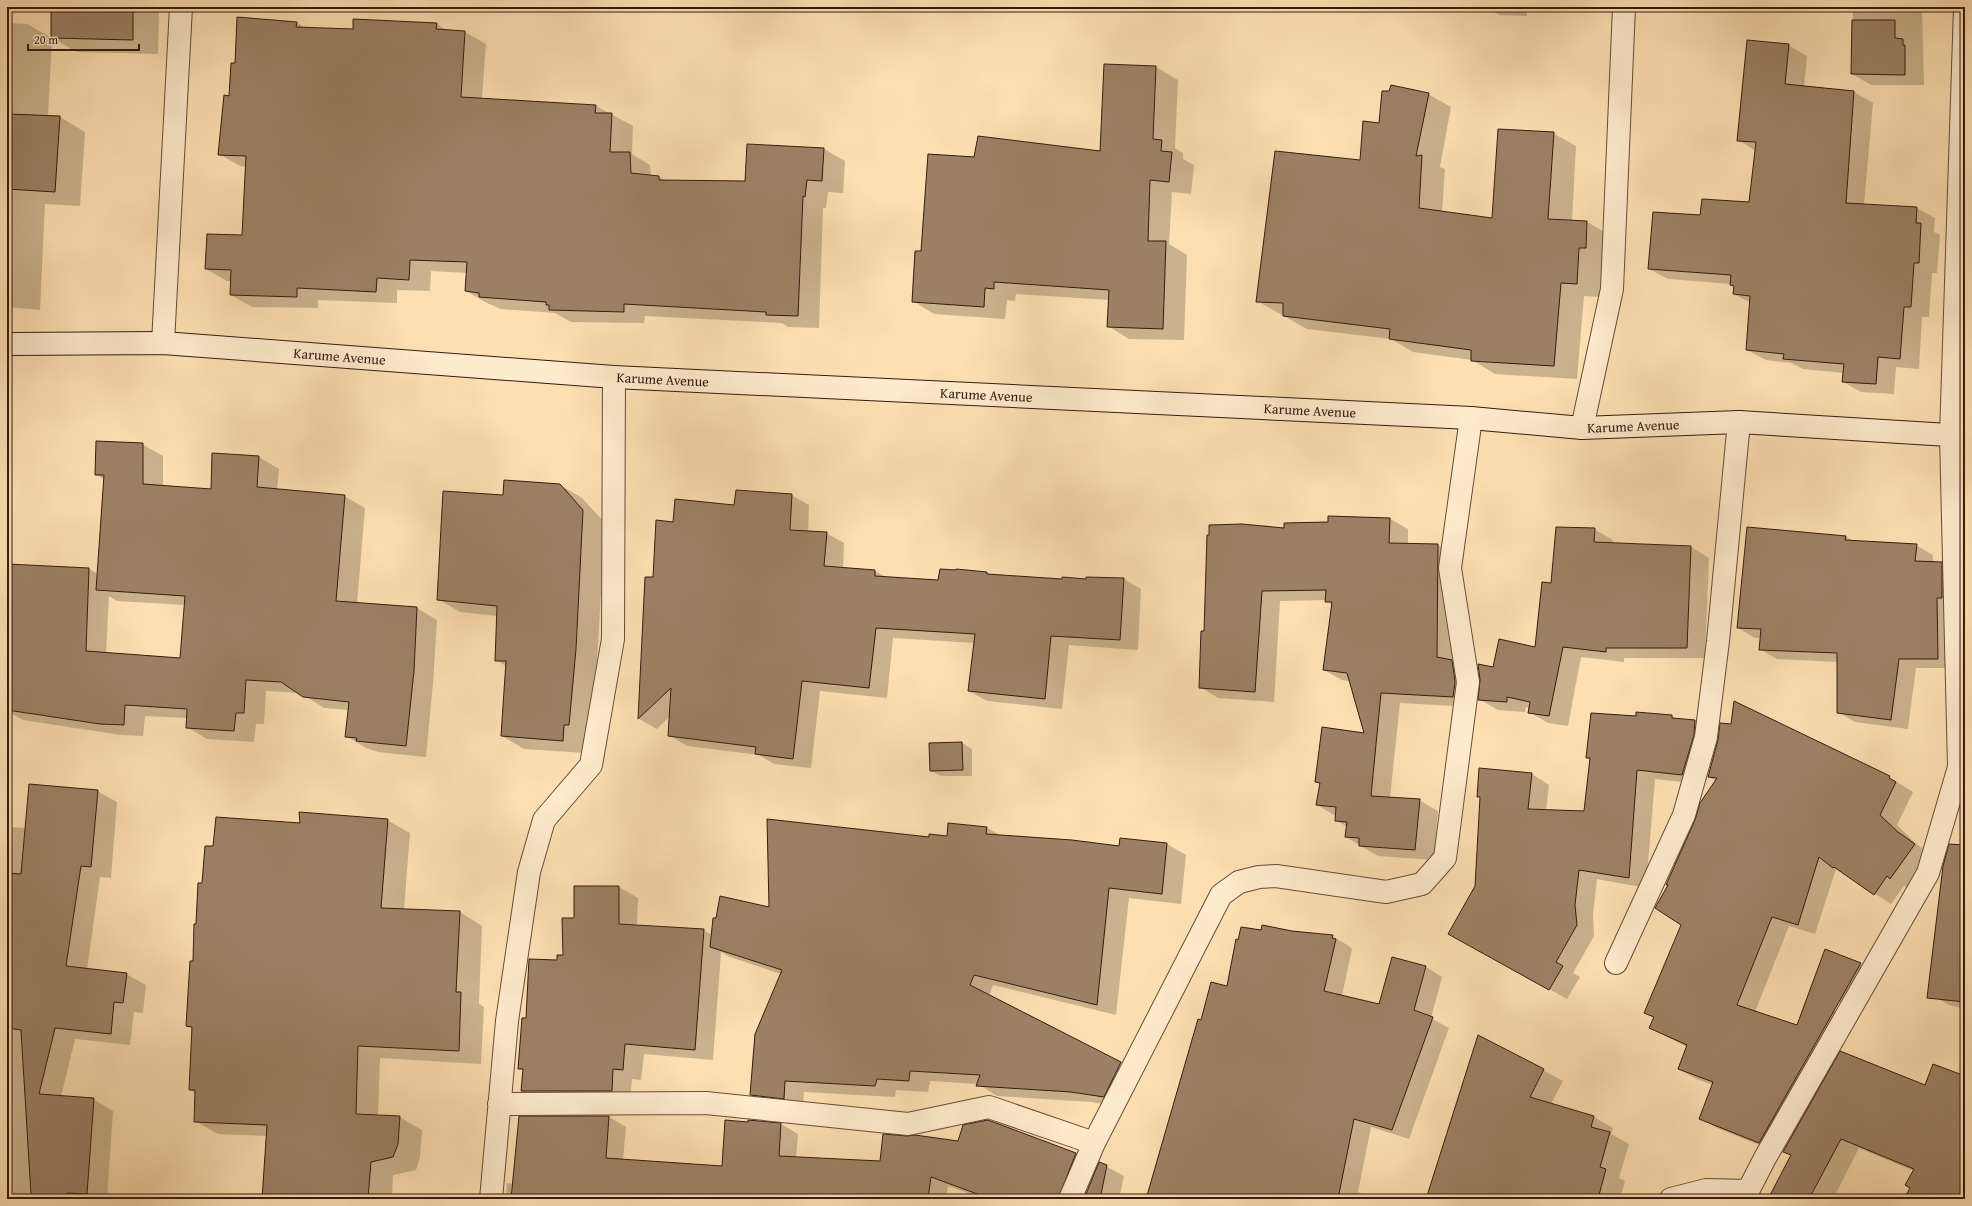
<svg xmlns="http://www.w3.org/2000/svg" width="1972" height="1206" viewBox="0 0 1972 1206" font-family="'Gentium Book Plus',serif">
	<rect width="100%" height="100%" fill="#fddfb1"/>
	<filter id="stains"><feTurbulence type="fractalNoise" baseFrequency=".005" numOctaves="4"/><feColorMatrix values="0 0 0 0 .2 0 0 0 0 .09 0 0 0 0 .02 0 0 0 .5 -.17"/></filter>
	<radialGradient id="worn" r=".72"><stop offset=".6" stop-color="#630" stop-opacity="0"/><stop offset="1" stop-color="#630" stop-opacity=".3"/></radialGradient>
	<path fill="#0003" fill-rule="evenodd" d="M52,7H159L158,54L77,52L52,38Z
		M1465,7H1527V16L1499,15L1489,9Z
		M1853,7H1922L1924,85H1871L1852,74Z
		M296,22L307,29L354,30L437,24L448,31L465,32L486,44L482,99L596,106L633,126L632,154L650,165L651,176L659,177L666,181L746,182L748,145L824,149L845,161L843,193L828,192L826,208H823L819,328L788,327L782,323L645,316L644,323L571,322L555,313L501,309L487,303L466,291L467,273L431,271L430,291L397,290V303L318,300V308L252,307L231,295L232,281H227L206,269L243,236L247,167L240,166L219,154L236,64Z
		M7,23L27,24L52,38L48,117H60L85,132L80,206L45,204L40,310L7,307Z
		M1788,45L1807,56L1804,87L1854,92L1873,103L1864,205L1917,208L1935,218L1934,232L1940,235L1937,273H1932L1929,317H1922L1919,369L1896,367L1894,394L1861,392L1843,382L1844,373L1803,369L1791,363L1766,360L1747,350L1751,303L1734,294L1735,287L1731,284L1668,279L1649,269L1701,216L1750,204L1756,151L1738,140Z
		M1156,67L1178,80L1175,148L1183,153V159L1194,165L1191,194L1172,192L1169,244L1187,255L1184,340L1129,339L1108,326L1109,300L1016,294L1015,301L1007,300L1005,319L934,314L913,301L922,252L975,158L1101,152Z
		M1428,94L1451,107L1440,167L1445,169L1442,212L1493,219L1553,133L1576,146L1572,221L1587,222L1610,235L1609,261H1602L1600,297L1584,296L1577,379L1495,374L1472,360L1413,352L1391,339L1307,329L1257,301L1360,161L1379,124Z
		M142,444L163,456V487L211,490L259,457L279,469L277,490L344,496L365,508L357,604L417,608L437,620L433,683L426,757L378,752L366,748L346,736L349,710L324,708L300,693L266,691L264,724H256L254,742L207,739L187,727V718L145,716L143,736L121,735L23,720L7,711V565L89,569L98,574L105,480L96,474ZM109,596L117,601L186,605L181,659L106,654Z
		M560,485L582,498L605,523L597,662L591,737L585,753L524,749L502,736L506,666L496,660L497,616L460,612L438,599L504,496Z
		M791,495L809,505L808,532L826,533L844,543L843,568L875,571L888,578L939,581L987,573L991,575L1063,580L1124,579L1141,589L1138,650L1069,645L1062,709L987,701L969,691L975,643L893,638L887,698L820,691L811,768L774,764L759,755L687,746L669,735L671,715L657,729L639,719L646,578L654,579L674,523L735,506Z
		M1390,519L1408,529V545H1437L1456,555L1472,707L1400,703L1390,798L1419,800L1438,811L1434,860L1378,856L1346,837L1347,827L1336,820V816L1317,805L1321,784L1316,782L1365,734L1350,681L1342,680L1324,670L1332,605L1326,600L1280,601L1274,702L1218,698L1200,687L1205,632L1285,529L1329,523Z
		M1594,529L1613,540L1612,544L1691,547L1709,558L1705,658H1624V662L1581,657L1568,726L1548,723L1529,712L1530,708L1526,707L1525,712L1498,710L1479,699L1494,668L1536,648L1552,584Z
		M1845,536L1854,541L1916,545L1933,555V563H1941L1958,573L1955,668H1916L1908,729L1855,722L1838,712V662L1777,659L1760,649L1761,638H1755L1738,628Z
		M1672,716L1677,719L1695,721L1713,731L1700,784L1655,779L1646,888L1597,879L1593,915L1594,936L1573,973L1580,977L1567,999L1467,943L1476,886L1481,798L1478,796L1532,774L1549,785L1546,811L1585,812L1591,759L1587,757L1637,717Z
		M962,743L972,749V776H941L931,771Z
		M1709,777H1889L1913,792L1897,825L1915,843L1932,855L1908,888L1904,886L1891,904L1836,869L1815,934L1789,926L1755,1012L1798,1026L1807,1000L1835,1011L1852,1021L1777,1152L1717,1128L1700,1118L1713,1085L1696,1079L1679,1069L1687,1047L1650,1028L1654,1018L1645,1013L1682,925L1667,884L1716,781Z
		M97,791L117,802L111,878L100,877L87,970L126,974L146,985L143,1013L134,1012L130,1045L75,1039L61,1097L93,1099L113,1111L107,1199H7V827L26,828Z
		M387,820L410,833L404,910L460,912L482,926L479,1004L484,1007L481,1064L380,1058L378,1116L399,1117L422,1130L420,1157L416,1170L393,1175L392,1199H263L267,1136L218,1134L195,1121L196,1094L190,1090L193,1029L187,1026L197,925L203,885L214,847L301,824Z
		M987,828L1002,836L1120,847L1167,844L1186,855L1181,904L1129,898L1116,1015L993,985L989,996L1140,1074L1123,1107L1091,1102L997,1096L978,1084L930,1081L928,1092L896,1090L895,1097L804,1092L803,1109L771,1106L751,1094L781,974L730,957L721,952L713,1060L644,1054L641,1080L632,1079L630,1101H541L522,1091L524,1071L519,1068L526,1019L558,961L564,956L575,919V887H619L638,898L637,926L703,930L712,935L930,838L948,837Z
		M1965,871V1009L1949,1005L1928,993Z
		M1262,931L1292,932L1332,936L1349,946L1352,949L1342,996L1380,1005L1393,958L1426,967L1442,977L1431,1018L1449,1028L1409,1139L1371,1127L1358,1192L1375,1199H1147L1201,1023L1228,988L1239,941Z
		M1860,964L1880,975L1864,1005L1831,1001Z
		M1479,1036L1563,1081L1551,1104L1594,1117L1613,1128L1611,1134L1629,1144L1619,1178L1625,1181L1620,1199H1427Z
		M1965,1078V1199H1915L1912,1187L1914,1171L1859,1148L1833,1199H1786L1791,1156L1784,1152L1926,1086Z
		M520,1117H609L626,1127L623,1160L723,1167L749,1121L781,1124L798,1134L796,1158L880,1162L958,1142L988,1121L1076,1154L1093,1164L1078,1199H984L948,1186L946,1199H506L507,1183L514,1184Z
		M1100,1163L1124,1176L1119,1199H1085Z"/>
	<path fill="#9d8165" stroke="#351b12" d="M51,7H133V40L51,38Z
		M237,17L297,22L296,27L353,29V19L437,23L436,29L465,31L461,97L596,105L595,113H612L610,152H630L631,173L659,176V180L745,181L747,144L824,148L822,181L807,180L805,197L803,196L798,316L766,315V312L624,304V312L549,310V305H546V302L479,297V293L465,291L467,262L410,260L409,280L377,278L376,292L297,288V297L230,295L231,270L205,269L207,234L242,235L246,156L218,155L224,95L229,96L231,63H235Z
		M1852,20H1895V38L1903,39V45H1905V75L1851,74Z
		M1747,40L1789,44L1785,84L1854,91L1846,203L1917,207L1916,223H1921L1919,263H1914L1911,307H1904L1900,359L1878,357L1876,384L1842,382L1844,364L1783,359L1784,354L1746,350L1750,296L1733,294L1734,286L1730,285L1731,275L1648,269L1653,212L1700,215L1702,199L1749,202L1756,142L1737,141Z
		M1104,64L1156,66L1153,139L1162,140L1161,151L1172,152L1169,182L1150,180L1148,241H1166L1163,329L1107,327L1109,290L994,282V289L985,288L984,307L912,302L915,251H921L928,154L974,157L978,136L1100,151Z
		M1391,85L1429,93L1416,156L1422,155L1419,208L1492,218L1498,129L1554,132L1548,219L1587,221L1586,248H1579L1577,284L1561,283L1554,366L1471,361V350L1389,339L1390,329L1283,316V303L1256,302L1275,151L1360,160L1363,121L1379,123L1382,91H1389Z
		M7,114L60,116L55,192L7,189Z
		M96,441L143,443V484L211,489L212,453L259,456L257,487L345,495L336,601L417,607L414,671L406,746L356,741L357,738L345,737L349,702L303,697L281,682L246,680L244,713H236L234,731L186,728L187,709L125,705L124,725L100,724L7,710V564L89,568L86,651L180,658L185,596L96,590L104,475H95Z
		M504,480L560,484L583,510L576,649L569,725H564L563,741L501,736L506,661H495L497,606L437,600L443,491L503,495Z
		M736,490L792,494L790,530L827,532L824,566L875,570V576L938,580L940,569L956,570V569L987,572V574L1062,579V577L1086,579V577L1124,578L1120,640L1051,636L1045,699L968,691L975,634L876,628L869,688L802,681L793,759L755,754L756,747L668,736L671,688L638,719L645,577H653L656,520L673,522L675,499L734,505Z
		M1328,516L1390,518L1389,543L1438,544L1437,657L1452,660L1455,682L1453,697L1381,693L1371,796L1420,799L1415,850L1359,846V838L1345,837L1347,822L1335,821L1336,807L1316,805L1320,783L1315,782L1322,727L1364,733L1347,673L1323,670L1332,602H1325L1326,590L1262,591L1255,692L1199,688L1201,631H1204L1207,535H1209V525L1242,524L1284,528V523L1328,522Z
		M1556,527L1595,528L1594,542L1691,546L1687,648H1606V652L1563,647L1549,716L1528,713L1530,702L1507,697V702L1478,700L1480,680L1478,664L1493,667L1499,639L1535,647L1542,582L1551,583Z
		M1747,527L1846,536L1845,540L1917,544L1915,561L1942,562V598H1937L1938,659H1899L1891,720L1837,713V653L1759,650L1761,629L1737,628Z
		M1734,701L1890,776L1889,778L1896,782L1880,815L1898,832L1915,844L1890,879L1887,876L1874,895L1834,867L1833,868L1819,857L1798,925L1772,917L1737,1005L1797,1025L1825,949L1861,963L1759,1143L1699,1119L1713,1082L1678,1069L1687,1045L1649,1028L1654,1017L1644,1013L1681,925L1655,908L1668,885H1666L1695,820L1700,803L1717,778L1708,777L1718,740L1720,723L1731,724Z
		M1636,712L1672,715V718L1695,720L1694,735L1682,775L1637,770L1629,878L1579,870L1575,905L1577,925L1556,962L1563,966L1549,990L1448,934L1475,886L1480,797H1477L1479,768L1532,773L1528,809L1584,811L1590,758H1586L1591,713L1636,716Z
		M962,742L963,770L930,771L929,743Z
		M29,784L98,790L91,867L81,866L66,966L127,973L123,1003L114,1002L111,1034L55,1028L39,1094L94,1098L87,1194L67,1193V1196L31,1195L21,1030L7,1028V873L21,874Z
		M299,812L388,819L381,908L460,911L456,992H461L459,1051L358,1046L356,1114L400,1116L398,1144L393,1157L371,1162L368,1199H262L267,1125L194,1122L195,1090H189L192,1027L186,1026L190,961H193L194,924H196L198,883H202L205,846H213L216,817L300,823Z
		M767,819L929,837V834L947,836L948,823L987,827L986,834L1072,840L1119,846L1120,838L1167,843L1162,894L1109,888L1097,1005L974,975L970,985L1121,1062L1104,1097L1071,1092L976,1086L980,1075L910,1071L909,1081L877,1079L875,1086L785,1081L784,1099L750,1095L755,1034L782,970L710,947L713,918H716L720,896L769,907Z
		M1949,844L1965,845V1002L1927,998L1943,866Z
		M574,886H619V924L704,929L695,1050L625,1044L623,1070L613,1069L612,1091H521L523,1069H518L522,1018H526L529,959L557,960V955H563L562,918H574Z
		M1262,925L1292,931L1333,935L1332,938L1336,939L1324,991L1379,1004L1392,957L1426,966L1414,1010L1433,1017L1392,1130L1354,1119L1338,1199H1146L1198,1019L1201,1020L1211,982L1227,986L1236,939L1238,940L1241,927L1261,930Z
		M1478,1035L1544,1069L1530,1097L1594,1116L1591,1127L1610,1132L1600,1167L1606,1169L1598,1199H1426Z
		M1840,1051L1925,1085L1933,1064L1965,1076V1199H1904L1910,1188L1905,1185L1914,1169L1841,1139L1809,1199H1768L1791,1155L1783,1152Z
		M519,1116H609L606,1158L722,1166L725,1120L748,1122V1120L781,1123L779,1156L880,1161L883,1134L907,1136L915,1135L958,1141L963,1125L988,1120L1076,1153L1058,1199H991L931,1177L928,1199H511Z
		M1099,1162L1107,1165L1100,1199H1084Z"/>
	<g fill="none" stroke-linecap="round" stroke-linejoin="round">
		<defs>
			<path id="minor" d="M163,343L181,7
				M1582,428L1612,289L1624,7
				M1616,963L1684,815L1706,737L1718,641L1739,422
				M499,1104L706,1103L908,1124L989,1107L1094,1143L1070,1199
				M1094,1143L1221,895L1239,882L1259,877L1276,876L1386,892L1422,884L1445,858L1468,682L1450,568L1471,418
				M491,1199L507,1021L529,872L544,820L591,765L613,639L614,377
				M1671,1199L1706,1190L1748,1191
				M1749,1199L1748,1191L1765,1158L1928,873L1959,767L1951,436L1965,7"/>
			<g id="secondary">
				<path id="s1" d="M7,344L163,343L614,377L1471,418L1582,428L1739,422L1965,436"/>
			</g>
		</defs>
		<use href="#minor" stroke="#674c3a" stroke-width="24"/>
		<use href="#secondary" stroke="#351b12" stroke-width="24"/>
		<use href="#minor" stroke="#feeacc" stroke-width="22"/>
		<use href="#secondary" stroke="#feeacc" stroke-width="22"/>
	</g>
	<g text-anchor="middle" stroke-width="4" stroke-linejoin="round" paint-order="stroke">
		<g font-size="14" fill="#351b12" stroke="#feeacc">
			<text dy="5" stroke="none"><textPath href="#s1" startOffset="333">Karume Avenue</textPath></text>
			<text dy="5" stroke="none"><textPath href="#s1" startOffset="657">Karume Avenue</textPath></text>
			<text dy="5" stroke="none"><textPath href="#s1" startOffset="981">Karume Avenue</textPath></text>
			<text dy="5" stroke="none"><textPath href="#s1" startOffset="1305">Karume Avenue</textPath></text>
			<text dy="5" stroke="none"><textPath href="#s1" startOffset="1629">Karume Avenue</textPath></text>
		</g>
	</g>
	<rect width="1972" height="1206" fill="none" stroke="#fddfb1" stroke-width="24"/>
	<rect x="8" y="8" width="1956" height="1190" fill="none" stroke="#351b12" stroke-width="2"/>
	<rect x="12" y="12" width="1948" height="1182" fill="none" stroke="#351b12"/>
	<path d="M28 44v6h111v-6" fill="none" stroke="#351b12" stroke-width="2"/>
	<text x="34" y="44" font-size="12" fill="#351b12" stroke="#feeacc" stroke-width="3" paint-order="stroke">20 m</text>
	<rect width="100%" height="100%" filter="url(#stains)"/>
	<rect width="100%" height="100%" fill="url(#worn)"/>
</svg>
